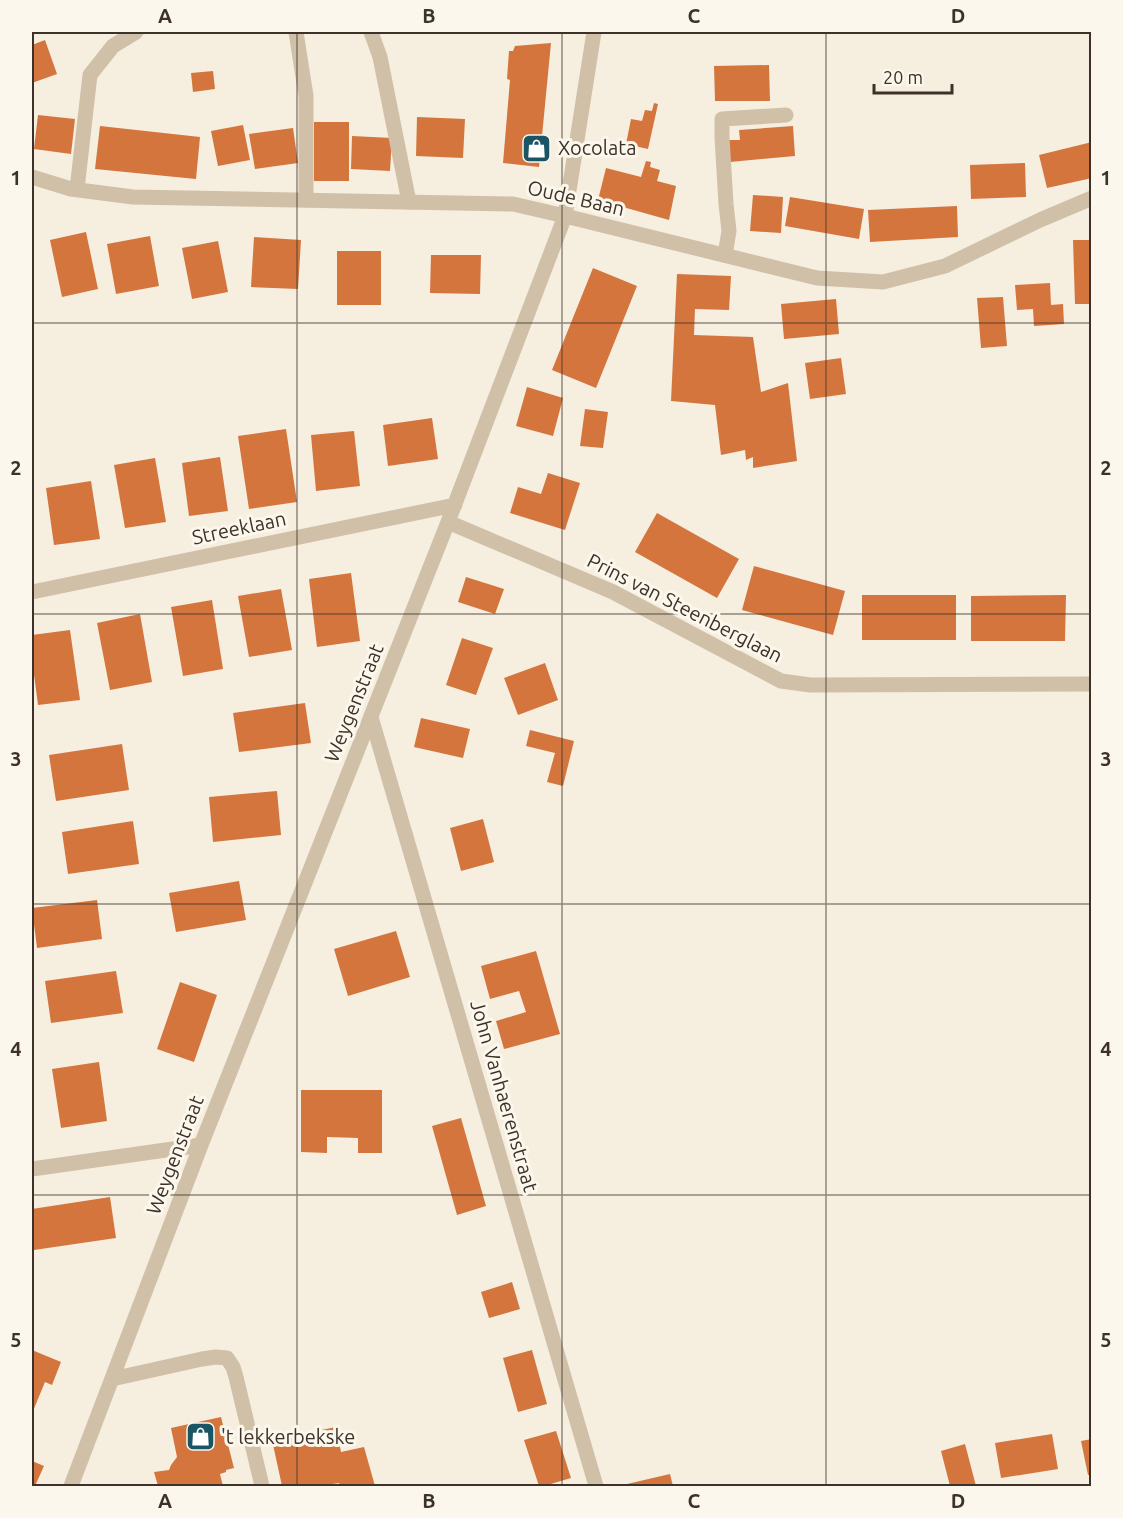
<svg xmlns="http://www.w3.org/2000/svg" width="1123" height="1518" viewBox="0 0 1123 1518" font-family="Ubuntu,sans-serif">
	<rect width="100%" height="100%" fill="#f6eedf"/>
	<path fill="#d4753e" d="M45,40L57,74L32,83V45Z
		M551,43L539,167L503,163L510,80L507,79L509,51H513L515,46Z
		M769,65L770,101H715L714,66Z
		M213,71L215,89L193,92L191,73Z
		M654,103L658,104L648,149L626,144L631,119L642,121L645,110L652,111Z
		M38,115L75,119L71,154L34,149Z
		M417,117L465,119L463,158L416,156Z
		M314,122H349V181H314Z
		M243,125L250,160L218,166L211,131Z
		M100,126L200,137L196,179L95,169Z
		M793,126L795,156L730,162L728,140H740L739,130Z
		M293,128L298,163L255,169L249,134Z
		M352,136L392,138L390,171L351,169Z
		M1092,142V178L1047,188L1039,155Z
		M646,161L651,162L650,167L660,170L657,181L676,186L669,220L598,200L606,168L641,177Z
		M1025,163L1026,197L971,199L970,165Z
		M753,195L783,197L781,233L750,231Z
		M790,197L864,209L859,239L785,226Z
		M957,206L958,237L870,242L868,210Z
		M86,232L98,289L62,297L50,240Z
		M150,236L159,286L116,294L107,244Z
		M254,237L301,240L298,289L251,287Z
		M1073,240H1092V304H1075Z
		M218,241L228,292L192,299L182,248Z
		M337,251H381V305H337Z
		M431,255H481L480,294L430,293Z
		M593,268L637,286L596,388L552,370Z
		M677,274L731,276L729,310L695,309L694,335L753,337L761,392L788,383L797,461L753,468V457L746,460L745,450L721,455L715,405L671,401Z
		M1050,283L1051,305L1063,304L1064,324L1034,326L1033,309L1017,310L1015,285Z
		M1003,297L1007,346L981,348L977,298Z
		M836,299L839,334L784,339L781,304Z
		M841,358L846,394L810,399L805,363Z
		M527,387L563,398L553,436L516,426Z
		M585,409L608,412L603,448L580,446Z
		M432,418L438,459L388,466L383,425Z
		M286,429L297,502L249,509L238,436Z
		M354,431L360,486L316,491L311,435Z
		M220,457L228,511L189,516L182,463Z
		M155,458L166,522L125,528L114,465Z
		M548,473L580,483L565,530L510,513L518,487L541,494Z
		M91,481L100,539L54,545L46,488Z
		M657,513L739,559L717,598L635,552Z
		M754,566L845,591L833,635L742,610Z
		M351,573L360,641L317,647L309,579Z
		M466,577L504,589L495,614L458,602Z
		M281,589L292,650L249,657L238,596Z
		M862,595H956V640H862Z
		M1066,595L1065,641H971V596Z
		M212,600L223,669L183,676L171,607Z
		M140,614L152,682L110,690L97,623Z
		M70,630L80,700L38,705L32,659V635Z
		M462,638L493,648L476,695L446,685Z
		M545,663L558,700L518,715L504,678Z
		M305,703L311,743L239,752L233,713Z
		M421,718L470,729L463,758L414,747Z
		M530,730L574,741L563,786L547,782L555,753L526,746Z
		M122,744L129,790L56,801L49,755Z
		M277,791L281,835L213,842L209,797Z
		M483,819L494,862L461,871L450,828Z
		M133,821L139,864L68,874L62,832Z
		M239,881L246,920L176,932L169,893Z
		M97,900L102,939L37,948L32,908Z
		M396,931L410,977L348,996L334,949Z
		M536,951L560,1034L504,1049L496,1021L526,1012L519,991L490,999L481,966Z
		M116,971L123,1013L51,1023L45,981Z
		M180,982L217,995L194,1062L157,1049Z
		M99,1062L107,1121L61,1128L52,1069Z
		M301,1090H382V1153H358V1138L327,1137V1153L301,1152Z
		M461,1118L486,1206L457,1215L432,1126Z
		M110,1197L116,1238L34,1250L32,1231V1209Z
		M512,1282L520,1309L489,1318L481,1292Z
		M32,1350L61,1362L52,1385L45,1382L33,1411L32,1410Z
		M532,1350L547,1404L518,1412L503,1358Z
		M221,1417L234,1468L226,1470V1472L220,1474L223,1486H158L154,1472L169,1470L171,1465L177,1457L171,1428Z
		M336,1427L341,1452L364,1447L375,1486H340L339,1483L319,1486H282L272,1440Z
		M556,1431L571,1478L544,1486H539L524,1440Z
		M1052,1434L1058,1469L1001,1478L995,1443Z
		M1092,1439V1475H1088L1081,1441Z
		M965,1444L976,1486H950L941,1451Z
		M32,1461L44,1466L35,1486H32Z
		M670,1474L673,1486H628L627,1484Z"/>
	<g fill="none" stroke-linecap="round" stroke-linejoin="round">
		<path stroke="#d0c0a8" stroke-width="15" d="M296,32L306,96V200
			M371,32L380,57L409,202
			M77,189L90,75L113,46L136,32
			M725,255L729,231L726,204L722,137V119L786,115"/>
		<path stroke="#d0c0a8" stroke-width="15" d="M32,177L71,189L133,197L513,204L565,216L817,278L883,282L945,266L1040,220L1092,198
			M448,522L613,592L781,681L810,685L1092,684
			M32,592L455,505
			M371,717L596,1486
			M32,1169L201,1145
			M112,1379L202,1359L216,1357L227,1358L233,1367L236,1377L262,1486
			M71,1486L201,1145L448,522L565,216L594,32"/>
	</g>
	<path fill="none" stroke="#3c3229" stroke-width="1.5" stroke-opacity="0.55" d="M297,32V1486M562,32V1486M826,32V1486M32,323H1092M32,614H1092M32,904H1092M32,1195H1092"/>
	<defs>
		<symbol id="shop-square" viewBox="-11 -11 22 22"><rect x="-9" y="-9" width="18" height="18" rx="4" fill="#195564" stroke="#fcf7ec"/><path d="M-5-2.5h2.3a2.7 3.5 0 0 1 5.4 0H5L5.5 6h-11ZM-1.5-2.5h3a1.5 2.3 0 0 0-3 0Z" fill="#fff"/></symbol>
	</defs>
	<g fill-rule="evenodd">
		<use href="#shop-square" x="520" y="132" width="33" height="33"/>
		<use href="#shop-square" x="184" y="1420" width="33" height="33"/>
	</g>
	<g text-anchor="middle" stroke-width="6" stroke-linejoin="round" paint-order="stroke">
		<g font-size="20" fill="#3c3229" stroke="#fcf7ec" text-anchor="start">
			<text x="558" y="155">Xocolata</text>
			<text x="221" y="1444">'t lekkerbekske</text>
		</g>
		<g font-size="20" fill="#3c3229" stroke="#fcf7ec">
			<text transform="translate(576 198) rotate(13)" y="7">Oude Baan</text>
			<text transform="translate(239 528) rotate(-12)" y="7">Streeklaan</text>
			<text transform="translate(685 608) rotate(27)" y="7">Prins van Steenberglaan</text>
			<text transform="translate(354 703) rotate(-68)" y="7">Weygenstraat</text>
			<text transform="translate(504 1096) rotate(74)" y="7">John Vanhaerenstraat</text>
			<text transform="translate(175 1155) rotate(-69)" y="7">Weygenstraat</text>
		</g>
	</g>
	<rect width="1123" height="1518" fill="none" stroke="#fcf7ec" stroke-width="66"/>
	<path d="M874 84v9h78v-9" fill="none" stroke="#3c3229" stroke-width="3"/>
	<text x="883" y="84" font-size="18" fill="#3c3229" stroke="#fcf7ec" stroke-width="4.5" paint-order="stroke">20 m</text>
	<rect x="33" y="33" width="1057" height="1452" fill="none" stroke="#3c3229" stroke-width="2"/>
	<g font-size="20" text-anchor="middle" font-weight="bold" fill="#3c3229">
		<text x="165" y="23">A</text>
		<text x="429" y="23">B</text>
		<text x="694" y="23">C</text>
		<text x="958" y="23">D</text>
		<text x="16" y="185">1</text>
		<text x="1106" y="185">1</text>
		<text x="16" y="475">2</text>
		<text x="1106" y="475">2</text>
		<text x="16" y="766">3</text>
		<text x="1106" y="766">3</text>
		<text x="16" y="1056">4</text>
		<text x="1106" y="1056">4</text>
		<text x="16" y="1347">5</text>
		<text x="1106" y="1347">5</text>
		<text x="165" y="1508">A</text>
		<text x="429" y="1508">B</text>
		<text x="694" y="1508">C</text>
		<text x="958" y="1508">D</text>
	</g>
</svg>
